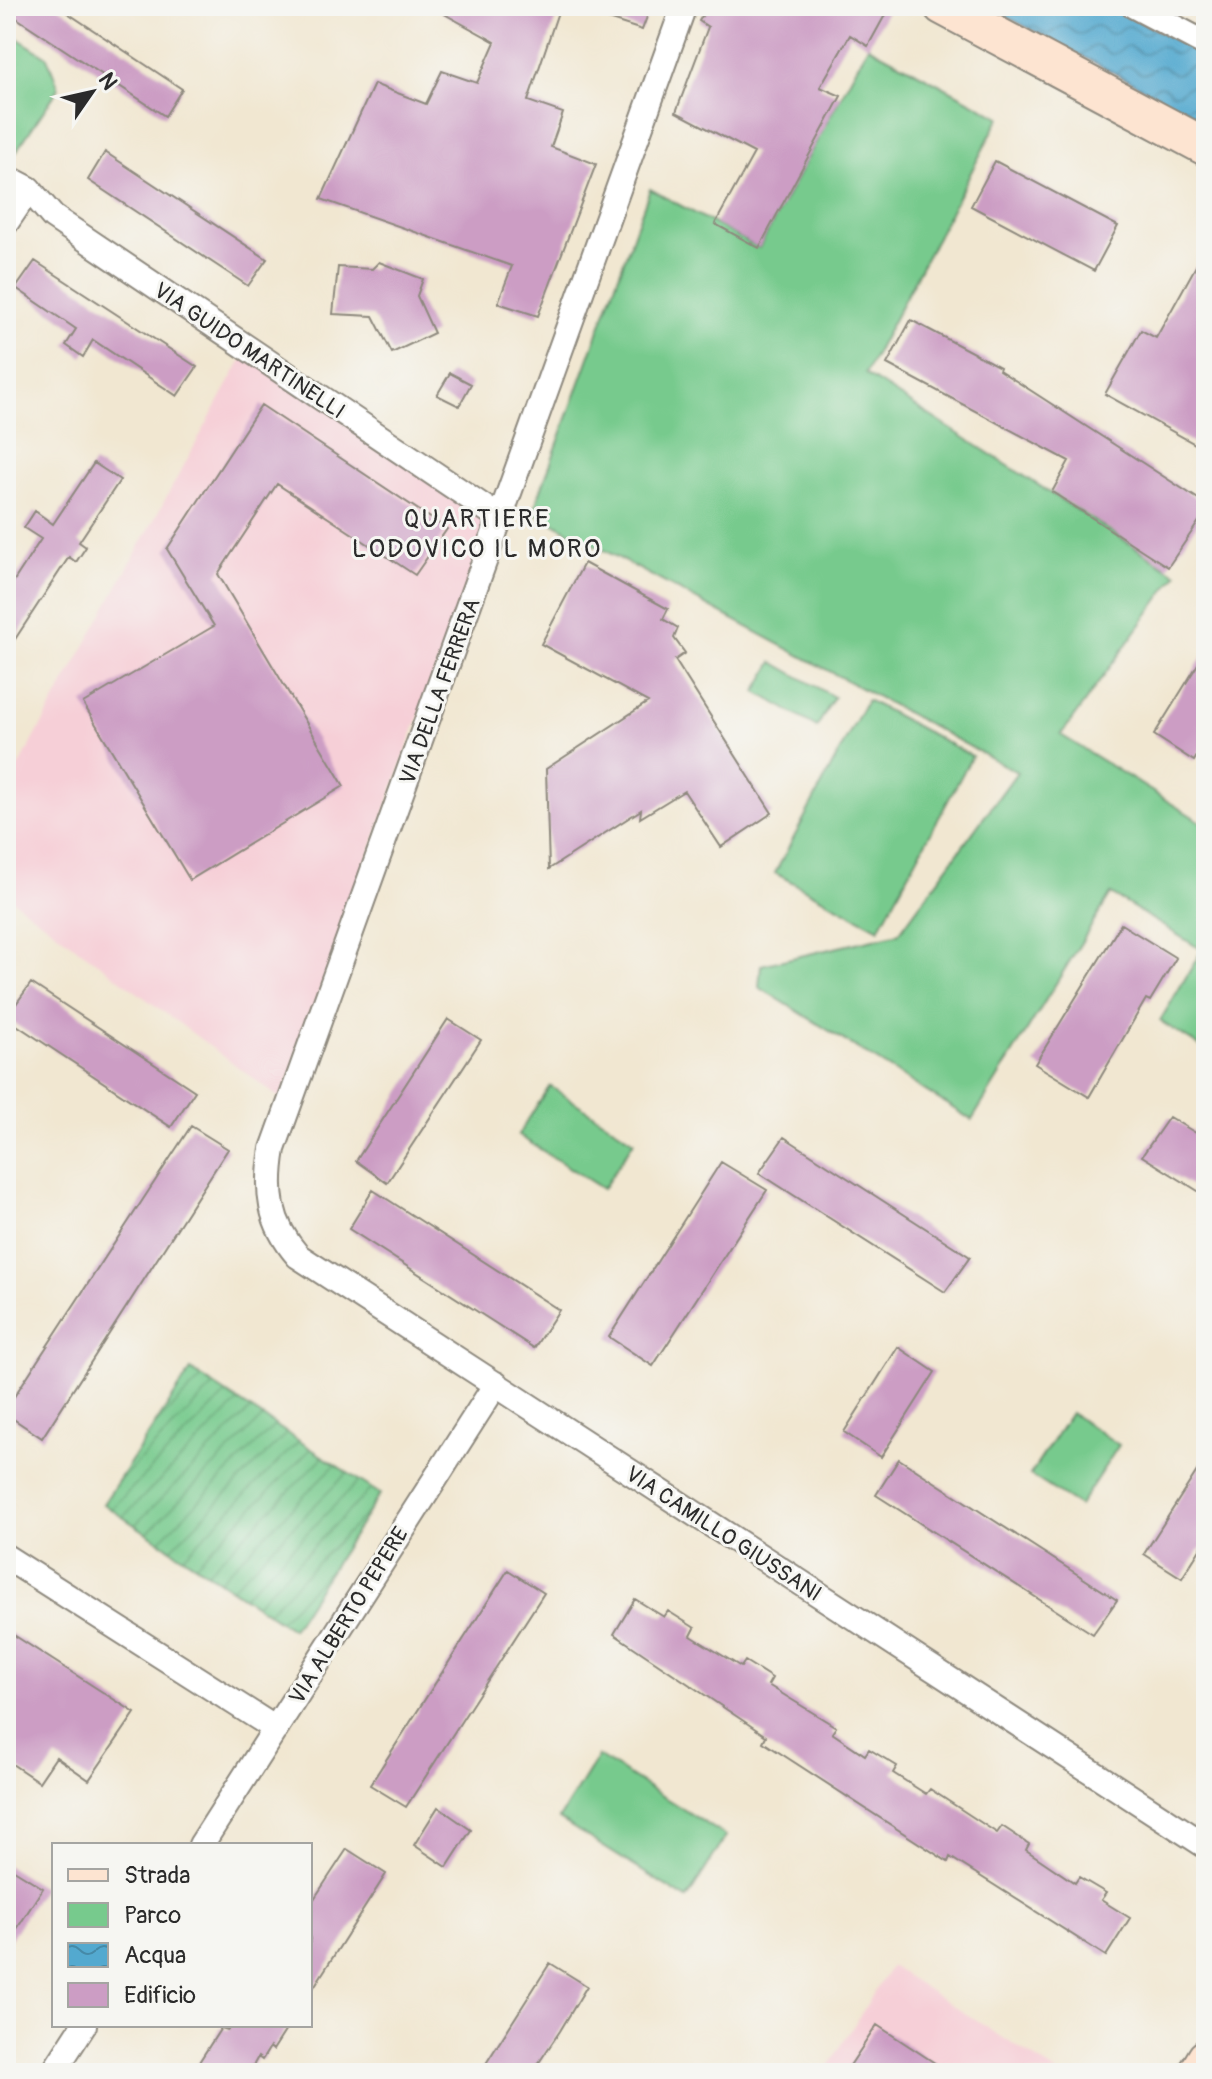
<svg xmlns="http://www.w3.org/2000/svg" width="1212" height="2079" viewBox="0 0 1212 2079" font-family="Pangolin,sans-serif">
	<defs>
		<pattern id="garden-furrows" width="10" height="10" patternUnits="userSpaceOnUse" patternTransform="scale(2)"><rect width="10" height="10" fill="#77ca8d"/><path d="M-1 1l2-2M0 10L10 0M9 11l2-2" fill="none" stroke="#62a473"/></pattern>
		<pattern id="water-waves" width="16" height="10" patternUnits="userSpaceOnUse" patternTransform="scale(2)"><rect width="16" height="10" fill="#53a9cf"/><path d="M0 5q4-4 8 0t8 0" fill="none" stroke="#458aa8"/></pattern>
	</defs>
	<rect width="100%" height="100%" fill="#f6f6f2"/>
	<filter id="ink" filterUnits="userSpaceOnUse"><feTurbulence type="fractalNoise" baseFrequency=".0125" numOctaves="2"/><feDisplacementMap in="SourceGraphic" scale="16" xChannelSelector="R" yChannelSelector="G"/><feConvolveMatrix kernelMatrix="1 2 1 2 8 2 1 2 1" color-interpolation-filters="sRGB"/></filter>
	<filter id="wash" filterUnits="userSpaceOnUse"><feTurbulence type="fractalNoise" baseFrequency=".006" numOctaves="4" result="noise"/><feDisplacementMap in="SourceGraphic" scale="32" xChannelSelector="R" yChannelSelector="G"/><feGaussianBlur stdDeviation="1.8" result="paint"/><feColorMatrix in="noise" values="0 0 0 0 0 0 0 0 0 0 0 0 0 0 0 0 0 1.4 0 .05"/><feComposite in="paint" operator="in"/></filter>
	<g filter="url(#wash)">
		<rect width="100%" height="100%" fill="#f1e7d1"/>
		<path fill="#f6cfd7" d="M246,352L491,516L281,1099L6,895V782L22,761Z
			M891,1966L1058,2073H824Z"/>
		<path fill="#77ca8d" stroke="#517a5c" stroke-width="2" d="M6,31L47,57L59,88L13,156L6,151Z
			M868,46L1000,117L865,374L1177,574L1061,735L1206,825V1050L1160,1021L1202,950L1111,894L972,1120L759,987L761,965L899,933L1017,772L533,512L650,189L759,248Z
			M773,662L834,697L817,727L756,692Z
			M867,700L972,756L879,929L775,873Z
			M550,1086L634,1141L603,1189L518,1135Z
			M1071,1413L1119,1445L1079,1506L1030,1475Z
			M598,1756L726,1836L687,1899L559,1819Z"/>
		<path fill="url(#garden-furrows)" stroke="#517a5c" stroke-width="2" d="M191,1370L380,1494L292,1629L103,1504Z"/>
		<path fill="url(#water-waves)" stroke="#3f6a7d" stroke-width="2" d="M986,6H1111L1206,56V121Z"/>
		<g id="blocks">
			<path fill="#cc9dc4" d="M6,6H57L182,89L165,116L6,11Z
				M430,6H560L528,101L563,113L551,147L596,164L538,316L498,303L512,266L321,199L374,84L426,104L442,71L477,83L495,42Z
				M581,6H651L642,30L580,10Z
				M708,6H890L868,46L850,35L820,87L841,96L759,248L715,224L754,153L676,112L708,27L699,21Z
				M105,152L267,259L248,286L88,180Z
				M995,161L1118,226L1094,271L971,206Z
				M1206,248V450L1105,394L1141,330L1156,338Z
				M35,261L197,367L177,396L93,340L83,357L66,345L76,329L16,288Z
				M379,262L423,279L417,296L434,333L392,353L373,316L333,314L338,267L372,269Z
				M911,320L1000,367L999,370L1206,504V511L1168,567L1052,492L1069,461L887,364Z
				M450,373L471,384L459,406L437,395Z
				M261,405L447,529L415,575L277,484L218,574L344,786L190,880L83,703L214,626L167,549Z
				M94,463L120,480L79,542L86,547L76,562L69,557L6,653V593L41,539L24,528L35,511L53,524Z
				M584,563L668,609L663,619L678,628L674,638L685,653L675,660L772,813L721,847L684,791L640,818L641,810L549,869L546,769L648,702L541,644Z
				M1206,651V741L1194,761L1154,735Z
				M1121,924L1176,958L1150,1001L1146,999L1089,1097L1035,1064Z
				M31,983L195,1091L171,1127L6,1018Z
				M448,1019L481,1040L387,1183L356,1161Z
				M1169,1117L1206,1139V1196L1142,1156Z
				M191,1126L228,1149L42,1438L6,1414V1409Z
				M784,1137L970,1257L945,1292L759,1173Z
				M721,1162L767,1190L653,1366L609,1337Z
				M373,1190L559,1310L534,1348L349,1229Z
				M898,1347L935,1372L881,1457L844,1432Z
				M1206,1457V1540L1182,1578L1144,1554Z
				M899,1459L1117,1600L1093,1634L876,1495Z
				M508,1570L544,1593L406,1807L370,1785Z
				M635,1599L664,1617L668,1611L695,1628L691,1636L741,1667L745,1661L772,1678L768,1685L836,1727L832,1733L865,1755L869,1749L897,1766L893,1773L926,1794L930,1789L997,1833L1002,1826L1029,1844L1026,1850L1075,1883L1079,1877L1106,1893L1101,1900L1130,1918L1106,1956L950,1857L948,1862L763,1742L766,1736L614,1634Z
				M6,1630L135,1713L89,1780L56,1757L39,1782L6,1760Z
				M438,1807L471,1830L447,1867L414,1845Z
				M347,1849L386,1874L310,1993V1905Z
				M6,1865L43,1888L6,1946Z
				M550,1963L587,1986L560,2031L532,2073H480Z
				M231,2025H289L273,2050L270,2047L262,2060L258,2057L249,2073H192L221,2028L228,2030Z
				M877,2025L950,2073H845Z"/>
		</g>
	</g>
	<g filter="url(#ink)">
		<use href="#blocks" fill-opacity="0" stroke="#8e897e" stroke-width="2"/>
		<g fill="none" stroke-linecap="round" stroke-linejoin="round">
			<defs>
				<path id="street" d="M684,6L273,1149C266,1191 269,1223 298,1256L1206,1846
					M1134,6L1206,44
					M6,177L29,189L53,217L500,518
					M6,223L29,189
					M6,1557L276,1729
					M201,1845L496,1384
					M53,2073L84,2025"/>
				<path id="secondary" d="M942,6L1206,147
					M1197,2073L1206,2058"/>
			</defs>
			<use href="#street" stroke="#8e897e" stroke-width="28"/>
			<use href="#secondary" stroke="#8e897e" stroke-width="40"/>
			<use href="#street" stroke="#fff" stroke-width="24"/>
			<use href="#secondary" stroke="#fde4d1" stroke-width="36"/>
		</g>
	</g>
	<g text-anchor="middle" stroke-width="6" stroke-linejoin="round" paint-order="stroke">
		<g font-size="22" fill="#2b2b2b" stroke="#f6f6f2">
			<text transform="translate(250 350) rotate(34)" y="8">VIA GUIDO MARTINELLI</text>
			<text transform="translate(439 691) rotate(-70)" y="8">VIA DELLA FERRERA</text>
			<text transform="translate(724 1533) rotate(33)" y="8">VIA CAMILLO GIUSSANI</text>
			<text transform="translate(348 1615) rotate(-58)" y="8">VIA ALBERTO PEPERE</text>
		</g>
		<g font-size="26" letter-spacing="2" fill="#2b2b2b" stroke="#f6f6f2">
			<text x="477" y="527">QUARTIERE<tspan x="477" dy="30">LODOVICO IL MORO</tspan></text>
		</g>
	</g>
	<rect width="1212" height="2079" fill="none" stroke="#f6f6f2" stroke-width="32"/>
	<rect x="52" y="1843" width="260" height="184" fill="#f6f6f2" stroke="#a5a5a2" stroke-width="2"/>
	<rect x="68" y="1869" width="40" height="12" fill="#fde4d1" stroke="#a5a5a2" stroke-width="2"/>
	<text x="124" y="1883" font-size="24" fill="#2b2b2b">Strada</text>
	<rect x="68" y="1903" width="40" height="24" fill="#77ca8d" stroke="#a5a5a2" stroke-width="2"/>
	<text x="124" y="1923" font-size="24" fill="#2b2b2b">Parco</text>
	<rect x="68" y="1943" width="40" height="24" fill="url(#water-waves)" stroke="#a5a5a2" stroke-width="2"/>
	<text x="124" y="1963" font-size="24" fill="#2b2b2b">Acqua</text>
	<rect x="68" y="1983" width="40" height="24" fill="#cc9dc4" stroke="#a5a5a2" stroke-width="2"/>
	<text x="124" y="2003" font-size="24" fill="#2b2b2b">Edificio</text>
	<g transform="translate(92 92) rotate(56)" stroke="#f6f6f2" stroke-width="6" paint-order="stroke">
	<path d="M0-6L14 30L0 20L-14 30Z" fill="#2b2b2b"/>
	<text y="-12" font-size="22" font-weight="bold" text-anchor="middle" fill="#2b2b2b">N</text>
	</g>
</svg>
